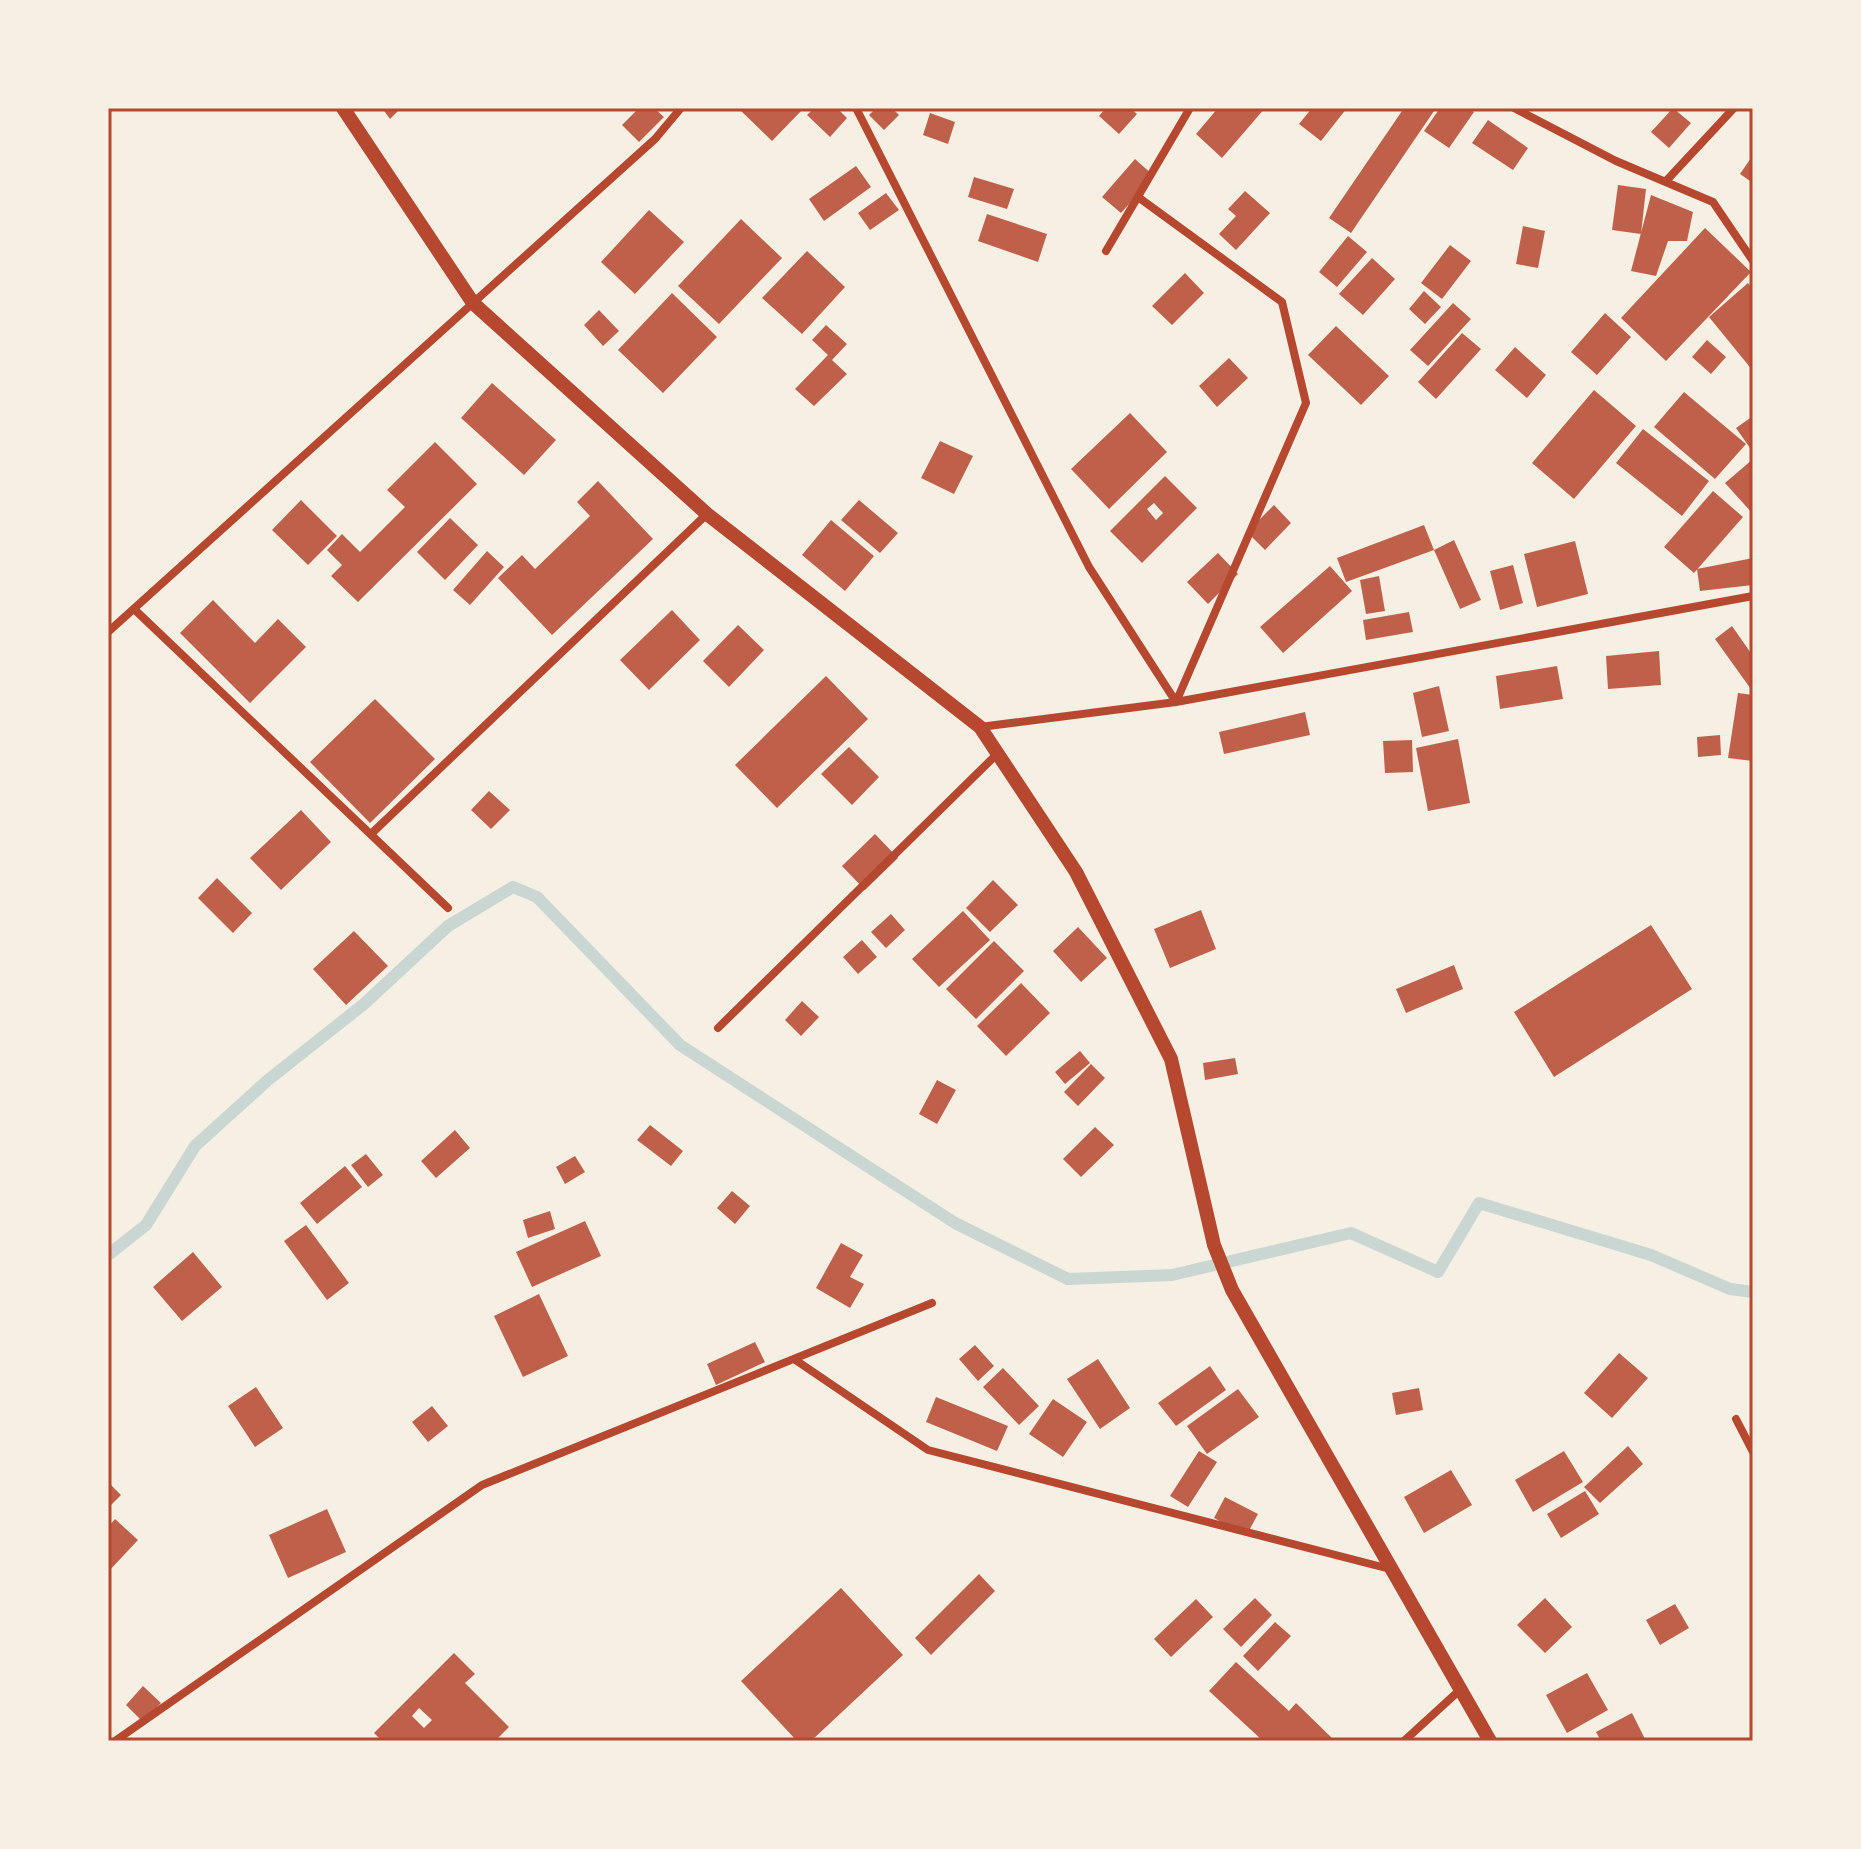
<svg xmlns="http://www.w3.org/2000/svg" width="1861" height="1849" viewBox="0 0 1861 1849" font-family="'Alegreya Sans',sans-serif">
	<rect width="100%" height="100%" fill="#f6efe4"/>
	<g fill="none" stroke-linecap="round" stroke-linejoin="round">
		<path stroke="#c9d6d2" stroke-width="12" d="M108,1255L146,1225L195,1146L268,1080L364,1004L448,926L513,887L537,897L680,1045L955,1223L1068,1279L1172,1275L1351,1233L1438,1272L1479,1203L1651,1255L1730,1289L1753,1292"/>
	</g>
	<path fill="#bf614a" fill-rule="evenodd" d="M382,108H401L390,119Z
		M639,108H654L664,117L639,142L622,125Z
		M738,108H804L772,141Z
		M814,108H837L847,118L830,137L807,115Z
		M876,108H892L899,115L884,130L869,115Z
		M1106,108H1130L1137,114L1119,134L1099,116Z
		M1218,108H1265L1222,158L1196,134Z
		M1312,108H1347L1321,141L1299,124Z
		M1404,108L1434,111L1351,233L1329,218Z
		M1440,108H1467L1474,112L1449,148L1424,131Z
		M1673,108L1691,123L1669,148L1651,132Z
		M930,113L955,122L948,144L923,135Z
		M1488,120L1528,148L1513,170L1472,143Z
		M1753,155V183L1740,174Z
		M1135,159L1154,176L1121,213L1102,197Z
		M856,166L871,187L824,221L809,199Z
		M974,177L1014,189L1007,209L968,197Z
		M1618,185L1646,189L1641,234L1612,230Z
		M1245,191L1270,213L1236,250L1219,234L1236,216L1228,209Z
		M886,193L899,210L870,230L858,213Z
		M1651,195L1693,212L1687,241H1668L1656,276L1631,271Z
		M649,210L684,242L635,294L601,262Z
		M987,214L1047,234L1038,262L978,241Z
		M741,219L782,258L719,324L678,286Z
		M1523,226L1545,231L1538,268L1516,264Z
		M1705,228L1751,272L1666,361L1621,318Z
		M1348,236L1367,252L1337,287L1319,272Z
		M1450,245L1471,261L1442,299L1421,283Z
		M807,251L845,287L802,334L762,298Z
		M1372,258L1395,279L1363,315L1339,294Z
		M1185,273L1204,293L1172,325L1152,306Z
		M1748,283L1753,290V371L1709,317Z
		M1424,291L1441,307L1425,324L1409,309Z
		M672,293L717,337L663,393L618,350Z
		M1453,303L1471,319L1428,366L1410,350Z
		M599,310L619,331L603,346L584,325Z
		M1605,313L1631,337L1597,375L1571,352Z
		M826,325L847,344L832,360L847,374L814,406L795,389L828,355L812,340Z
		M1336,326L1389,376L1361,405L1308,355Z
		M1462,333L1481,349L1436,399L1418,382Z
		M1707,340L1726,357L1711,374L1692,357Z
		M1515,347L1546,375L1527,398L1495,370Z
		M1229,358L1248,378L1217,407L1199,386Z
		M492,383L556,440L524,475L461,418Z
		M1594,390L1636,426L1574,499L1532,463Z
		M1684,392L1746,444L1715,479L1654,427Z
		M1130,413L1167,452L1109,509L1071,469Z
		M1753,416V445L1750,448L1736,428Z
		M1643,429L1709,481L1682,516L1616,463Z
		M940,441L973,456L954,494L921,478Z
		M435,442L477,484L358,602L331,576L342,565L327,550L342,534L360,552L405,507L387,490Z
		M1753,459V514L1725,483Z
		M1165,476L1197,508L1142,563L1110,531ZM1154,503L1163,513L1156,520L1147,509Z
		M598,481L653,539L552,635L498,578L522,555L535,569L590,516L577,502Z
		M1713,491L1743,517L1694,573L1664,547Z
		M301,500L337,536L308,565L272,530Z
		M859,500L898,533L880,553L841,520Z
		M1274,505L1291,523L1265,550L1247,532Z
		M450,518L478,545L445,580L417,552Z
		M831,520L874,556L845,591L802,555Z
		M1424,525L1434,550L1346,582L1337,558Z
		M1454,540L1481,600L1460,609L1434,550Z
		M1575,541L1588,594L1537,607L1524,554Z
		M487,551L504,567L470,605L453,590Z
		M1218,553L1238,574L1208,604L1187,582Z
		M1753,558V585L1700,591L1697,569Z
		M1513,565L1523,603L1500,610L1490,571Z
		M1330,566L1352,591L1283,653L1260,627Z
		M1379,576L1385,611L1366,614L1360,580Z
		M213,600L255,643L278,619L306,647L250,703L180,633Z
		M672,610L700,640L649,690L620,660Z
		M1409,612L1413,632L1366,640L1363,620Z
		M738,625L764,650L729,687L703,661Z
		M1732,626L1753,656V692L1715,639Z
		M1659,651L1661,685L1608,689L1606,656Z
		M1557,666L1563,699L1500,709L1496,676Z
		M826,676L868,719L777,808L735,765Z
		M1439,686L1449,731L1422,737L1413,693Z
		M1738,693L1753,695V761L1728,758Z
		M375,699L435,759L370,823L310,762Z
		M1305,712L1310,735L1224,754L1219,732Z
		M1720,735L1721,755L1698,757L1697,737Z
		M1458,739L1470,803L1428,811L1416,748Z
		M1412,740L1413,772L1385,773L1383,741Z
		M849,747L879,777L852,805L821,774Z
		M489,791L510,810L491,829L471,810Z
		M301,810L331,842L281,890L250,858Z
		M875,834L898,858L865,890L842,866Z
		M217,878L252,913L233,933L198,898Z
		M993,880L1018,905L990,932L966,908Z
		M1201,910L1216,949L1170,968L1154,929Z
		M963,911L990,940L939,987L912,959Z
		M891,914L905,930L886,948L871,932Z
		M1651,925L1692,989L1554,1077L1514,1012Z
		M1078,927L1107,958L1081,982L1053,951Z
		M354,931L388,966L346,1005L313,969Z
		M862,940L877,957L858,974L843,957Z
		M994,941L1024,971L976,1019L946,989Z
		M1454,965L1463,989L1406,1013L1396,989Z
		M1021,983L1050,1013L1006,1056L977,1026Z
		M802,1001L819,1017L801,1036L785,1020Z
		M1080,1051L1090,1063L1065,1084L1055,1072Z
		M1235,1058L1238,1074L1205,1080L1203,1063Z
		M1091,1064L1105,1078L1078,1106L1064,1092Z
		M937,1080L956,1090L937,1124L919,1114Z
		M650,1125L683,1151L671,1166L637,1140Z
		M1095,1127L1114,1145L1081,1177L1063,1159Z
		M455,1130L470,1148L436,1178L421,1161Z
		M366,1154L383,1175L368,1187L351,1165Z
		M575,1156L585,1172L565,1184L556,1167Z
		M345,1166L362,1187L317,1224L300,1203Z
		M732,1191L750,1206L735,1224L717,1208Z
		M550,1211L555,1229L528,1238L523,1220Z
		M585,1221L601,1256L532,1287L516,1252Z
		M306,1225L349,1283L327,1300L284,1241Z
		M841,1243L863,1255L850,1277L864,1284L850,1308L816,1288Z
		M193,1252L222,1287L182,1321L153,1287Z
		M539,1294L568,1356L523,1377L494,1316Z
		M755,1342L765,1362L716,1385L707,1364Z
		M975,1345L994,1366L978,1381L959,1359Z
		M1619,1353L1648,1378L1612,1418L1584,1393Z
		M1098,1359L1130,1408L1100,1429L1067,1379Z
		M1210,1366L1226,1390L1176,1426L1158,1403Z
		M1003,1368L1039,1406L1019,1425L983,1387Z
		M256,1387L283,1428L255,1447L228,1406Z
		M1419,1388L1423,1410L1396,1415L1392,1393Z
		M1238,1389L1259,1417L1207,1454L1187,1426Z
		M936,1397L1008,1426L997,1451L926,1422Z
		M1053,1399L1087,1422L1063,1457L1029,1434Z
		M432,1406L448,1426L428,1442L412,1422Z
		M1628,1446L1643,1464L1600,1503L1584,1487Z
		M1199,1451L1217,1462L1188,1507L1170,1496Z
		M1564,1451L1583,1482L1533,1512L1515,1480Z
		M1451,1470L1472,1505L1424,1533L1404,1497Z
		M108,1482L121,1495L108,1508Z
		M1585,1491L1599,1514L1561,1538L1547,1514Z
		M1225,1497L1258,1514L1246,1536L1214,1518Z
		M327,1509L346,1552L288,1578L269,1535Z
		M115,1519L138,1540L108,1572V1527Z
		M979,1574L995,1591L931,1655L915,1638Z
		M841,1588L903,1655L811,1741H797L741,1681Z
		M1255,1598L1272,1615L1241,1647L1223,1629Z
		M1545,1598L1572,1627L1545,1653L1517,1625Z
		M1196,1599L1213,1617L1171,1657L1154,1639Z
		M1675,1604L1689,1628L1660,1645L1646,1620Z
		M1275,1622L1291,1636L1258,1671L1243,1656Z
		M454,1653L475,1674L465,1683L509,1727L495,1741H382L374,1733ZM419,1708L432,1720L424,1728L412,1716Z
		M1236,1662L1289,1711L1296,1703L1333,1739L1263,1741L1209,1691Z
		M1587,1673L1608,1710L1567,1733L1546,1695Z
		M143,1686L161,1703L143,1722L126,1705Z
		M1632,1713L1646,1741H1601L1596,1732Z"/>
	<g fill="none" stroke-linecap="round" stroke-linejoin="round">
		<path stroke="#b5482f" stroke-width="8" d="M856,108L1089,567L1176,702
			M1514,108L1616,161L1713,202L1753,261
			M1667,180L1734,108
			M1138,197L1282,302L1306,403L1176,702
			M1106,251L1190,108
			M134,609L448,908
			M108,632L655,139L681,108
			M980,727L1176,702L1753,596
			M371,834L707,514
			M718,1028L998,753
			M794,1359L928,1450L1390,1569
			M1736,1419L1753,1452
			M115,1741L482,1485L932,1303
			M1404,1741L1462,1688"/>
		<path stroke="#b5482f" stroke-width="14" d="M343,108L473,303L707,514L980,727L1076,872L1171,1059L1214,1245L1232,1290L1490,1741"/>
	</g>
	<rect width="1861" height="1849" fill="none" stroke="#f6efe4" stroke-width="220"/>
	<rect x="110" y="110" width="1641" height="1629" fill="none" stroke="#b5482f" stroke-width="3"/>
</svg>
